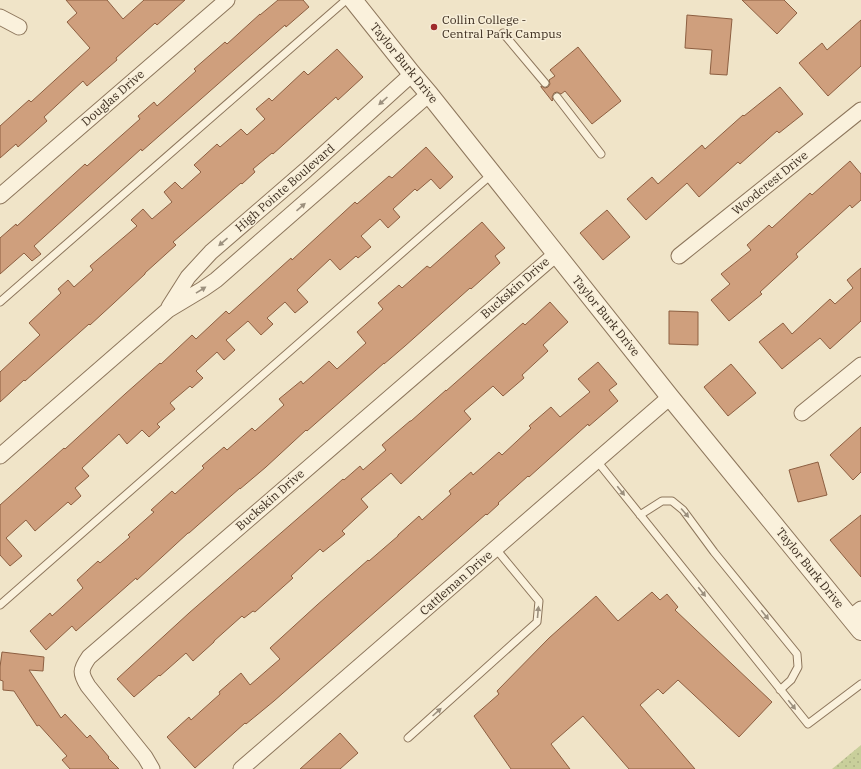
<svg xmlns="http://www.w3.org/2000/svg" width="861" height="769" viewBox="0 0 861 769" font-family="'IBM Plex Serif',serif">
	<defs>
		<pattern id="grass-dots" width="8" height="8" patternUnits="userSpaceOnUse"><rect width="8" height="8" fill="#c9cf9b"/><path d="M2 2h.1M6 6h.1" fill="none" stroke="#aeb285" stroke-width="1.8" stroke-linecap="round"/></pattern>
	</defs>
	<rect width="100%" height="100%" fill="#f0e4c8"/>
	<path fill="url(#grass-dots)" d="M861,745V769H832Z"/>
	<path fill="#cf9f7d" stroke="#8d5f41" d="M66,0H107L123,19L144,0H185L157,25L155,23L116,58L117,60L87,86L83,81L44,117L47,121L18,147L16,144L0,158V126L29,100L31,102L90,48L67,22L77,13Z
		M278,0H303L309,7L286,27L285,25L142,151L141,149L34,246L41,254L32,261L24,253L0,274V238L16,224L17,226L85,164L87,166L140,119L138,116L154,102L157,106L196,71L194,69L225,42L227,44L260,14V15Z
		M742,0H784L797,13L777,34Z
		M687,15L732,19L727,75L710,74L712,50L685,48Z
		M861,20V66L828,96L799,63L822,43L827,50Z
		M578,47L621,101L592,124L565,91L561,94L557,92L554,93L552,97L553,100L552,101L541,87V86L545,88L548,87L550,84L549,80L555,76L550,70Z
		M337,49L363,77L338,100L336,97L273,154L272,153L253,169L255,172L242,184L241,183L173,242L176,245L145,273V274L114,303L90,325L89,324L25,381L24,380L0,402V372L40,335L29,323L61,293L58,289L68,280L74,287L93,270L90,266L137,226L131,220L143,209L152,219L172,202L164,192L175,182L182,189L201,172L194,165L217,144L220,147L241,129L247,135L265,119L256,109L269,98L272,101L304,71L308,75Z
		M780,87L803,114L779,133L777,131L740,164L738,162L699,197L687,183L646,220L627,199L652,177L658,184L702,145L705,149L743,115L744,116Z
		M426,147L453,177L440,189L431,179L417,191L415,189L393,209L400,217L388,228L380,219L361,236L371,247L358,258L356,256L340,270L330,259L297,290L308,302L295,313L285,302L267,318L273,324L261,335L248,321L226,340L235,350L224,360L217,352L196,371L203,378L192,388L190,386L170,403L175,409L157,424L160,427L149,437L142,430L127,444L119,434L82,468L89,476L75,488L81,496L71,505L68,502L35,531L26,520L6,538L22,556L10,566L0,555V505L64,448L65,449L125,394L160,363L161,364L192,335L196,339L226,311L229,314L291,258L292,260L355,202L357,204L389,176L392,178Z
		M850,161L861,174V200L852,208L850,205L796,254L798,257L760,292L762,294L729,321L711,300L730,284L721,274L751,250L747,245L769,225L772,228L810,193L812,195Z
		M607,210L630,237L603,260L580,233Z
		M482,222L505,248L495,256L500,263L471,289L470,288L405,346L384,364V363L307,431L306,430L266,467L240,489V488L189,533H188L137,580L136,578L76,631L72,626L46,650L30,631L50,613L52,616L83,588L77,580L98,561L100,563L130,537L128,535L154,512L151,510L172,491L175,494L204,468L202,466L224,447L227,450L252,428L255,431L284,405L279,399L301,381L303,384L329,361L337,369L366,343L357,332L383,309L378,303L399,285L402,288L427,266L430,268Z
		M861,268V321L830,349L820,338L782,369L759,342L783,323L792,334L830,299L835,304L853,288L847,280Z
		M550,302L568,322L543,345L548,351L522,375L524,378L503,396L493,386L464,411L471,419L401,484L391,473L361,499L368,507L342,531L345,534L323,552L320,549L291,576L293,578L255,612L253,611L244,618L242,616L214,641V642L193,661L186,653L160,676L159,675L134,697L117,679L189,613L343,479L344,480L360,466L363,470L386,450L382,445L410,421H411L446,390V391L523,323L525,325Z
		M669,311L698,312V345L669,344Z
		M598,362L617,384L609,390L618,401L589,426L588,424L529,477L528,476L498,503L499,504L487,515L486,514L274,701L246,724L245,723L195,768L167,737L189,717L191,720L220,694L219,692L241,673L250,685L280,659L270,648L317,605L368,560L369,561L398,536V535L419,516L422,520L451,494L449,491L471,472L473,475L499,452L502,455L531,428L529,426L551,407L560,417L590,392L578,379Z
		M731,364L756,393L728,416L704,387Z
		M861,427V472L853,480L830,455Z
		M818,462L827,495L798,502L789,470Z
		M861,515V577L830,540Z
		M652,592L660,600L667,594L678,607L675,610L772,702L739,737L678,680L663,694L658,689L640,705L695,769H629L583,716L551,744L570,769H511L474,716L499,694L497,691L549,638L596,596L618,621Z
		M2,652L44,657L43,671L29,670L61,718L65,714L87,738L90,735L109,757L108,758L119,769H70L62,760L67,756L39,725L37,726L14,691L3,690V681L0,680V667Z
		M340,733L358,753L340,769H300Z"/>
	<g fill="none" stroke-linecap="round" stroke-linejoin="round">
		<defs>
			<path id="service" d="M503,33L545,83
				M557,97L601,154
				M0,302L346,0
				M597,461L808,724L861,684
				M640,515L662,501H672L683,510L714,552L797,654L798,667L791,680L780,690
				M0,605L492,174
				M408,738L537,622L539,601L496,549"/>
			<path id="minor" d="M0,17L19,27
				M0,196L227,0
				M679,256L861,110
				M169,307L188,277L211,252L306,170L412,74
				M802,413L861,365
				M0,456L168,310L203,289L216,280L429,94
				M850,618L861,609
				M152,769L145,757L88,686C80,673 80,670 89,657L556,254
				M241,769L670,397"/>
			<path id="tertiary" d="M353,0L412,74L429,94L670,397L861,631"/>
		</defs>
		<use href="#service" stroke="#8d765c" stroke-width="9"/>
		<use href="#minor" stroke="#8d765c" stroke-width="17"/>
		<use href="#tertiary" stroke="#8d765c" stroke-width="20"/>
		<use href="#service" stroke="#faf1dc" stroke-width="7"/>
		<use href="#minor" stroke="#faf1dc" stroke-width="15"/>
		<use href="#tertiary" stroke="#faf1dc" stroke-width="18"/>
	</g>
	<defs><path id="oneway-solid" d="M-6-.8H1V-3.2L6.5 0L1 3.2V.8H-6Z"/></defs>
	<g fill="#9c907e">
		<use href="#oneway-solid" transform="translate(383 101) rotate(138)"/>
		<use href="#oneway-solid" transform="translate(301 207) rotate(-41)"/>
		<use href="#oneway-solid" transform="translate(223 242) rotate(139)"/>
		<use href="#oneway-solid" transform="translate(201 290) rotate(-32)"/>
		<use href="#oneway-solid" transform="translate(621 491) rotate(51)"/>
		<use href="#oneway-solid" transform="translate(685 513) rotate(49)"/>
		<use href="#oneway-solid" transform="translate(702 592) rotate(51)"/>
		<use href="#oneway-solid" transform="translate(538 612) rotate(-85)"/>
		<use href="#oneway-solid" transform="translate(765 615) rotate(51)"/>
		<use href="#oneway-solid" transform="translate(792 705) rotate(51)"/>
		<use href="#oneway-solid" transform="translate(437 712) rotate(-42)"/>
	</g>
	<circle fill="#9e2a2b" stroke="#f7eed8" stroke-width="1.5" cx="434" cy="27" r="4"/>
	<g text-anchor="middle" stroke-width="3" stroke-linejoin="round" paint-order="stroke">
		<g font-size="12" fill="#3d2e20" stroke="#f7eed8" text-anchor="start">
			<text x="442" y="24">Collin College -<tspan x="442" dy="14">Central Park Campus</tspan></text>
		</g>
		<g font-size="12" fill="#3d2e20" stroke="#f7eed8">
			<text transform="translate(404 63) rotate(51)" y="4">Taylor Burk Drive</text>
			<text transform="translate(113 98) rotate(-41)" y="4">Douglas Drive</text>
			<text transform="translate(770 183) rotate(-39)" y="4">Woodcrest Drive</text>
			<text transform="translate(285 188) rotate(-41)" y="4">High Pointe Boulevard</text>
			<text transform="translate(515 288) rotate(-41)" y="4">Buckskin Drive</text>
			<text transform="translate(606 316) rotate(51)" y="4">Taylor Burk Drive</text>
			<text transform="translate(270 500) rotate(-41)" y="4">Buckskin Drive</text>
			<text transform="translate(810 568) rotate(51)" y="4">Taylor Burk Drive</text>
			<text transform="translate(456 583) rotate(-41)" y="4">Cattleman Drive</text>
		</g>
	</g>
</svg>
